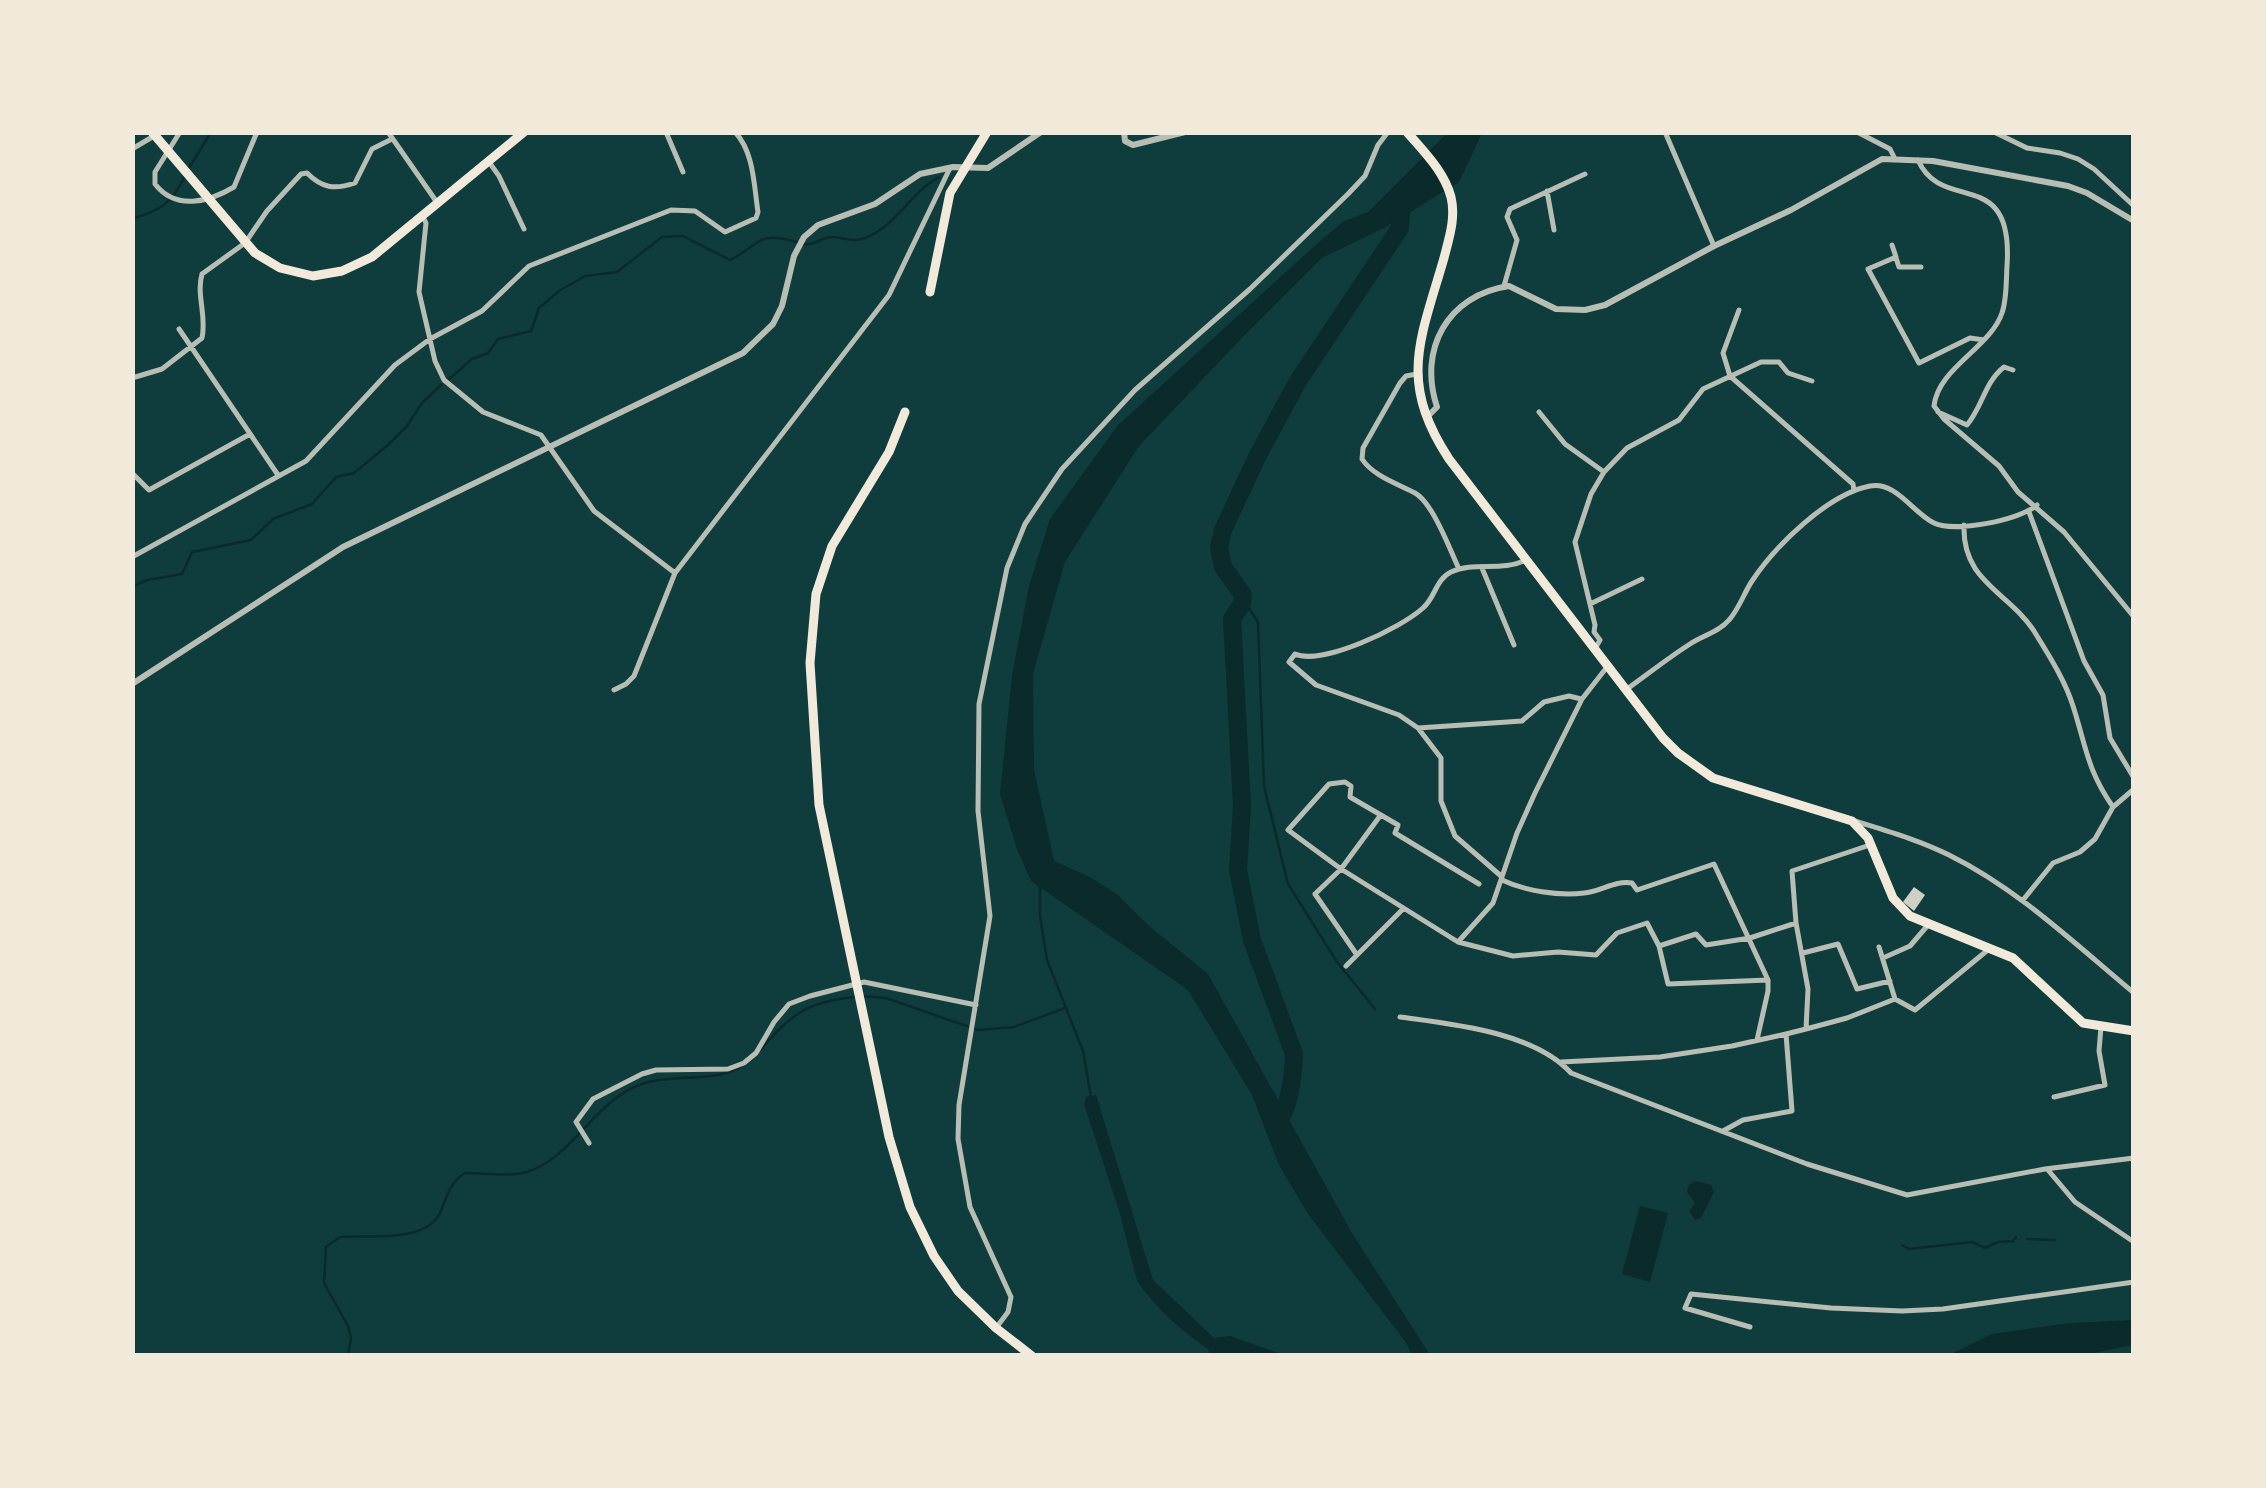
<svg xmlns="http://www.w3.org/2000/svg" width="2266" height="1488" viewBox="0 0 2266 1488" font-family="Commissioner,sans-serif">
	<rect width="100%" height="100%" fill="#0f3d3e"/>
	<path fill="#0a2a2b" d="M1447,133H1482L1459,182L1386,227L1322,258L1239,341L1139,446L1065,562L1033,674L1034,770L1054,861L1090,877L1118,895L1149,926L1208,974L1352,1233L1430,1355H1412L1407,1344L1308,1214L1279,1165L1252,1095L1188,990L1031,881L1017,849L1000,794L1012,675L1029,586L1050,519L1118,425L1319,242L1344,221L1368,212Z
		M1096,1095L1153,1280L1214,1338L1230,1336L1284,1355H1210L1208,1349C1180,1329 1157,1310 1137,1281L1120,1214L1084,1104L1086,1097Z
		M1696,1181L1711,1185L1714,1192L1701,1218L1695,1220L1689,1211L1695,1203L1687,1192L1689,1185Z
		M1640,1206L1668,1213L1650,1282L1622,1274Z
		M2133,1320V1345L2084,1355H1949L1992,1334L2070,1323Z"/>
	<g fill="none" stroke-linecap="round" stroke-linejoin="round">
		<path stroke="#0a2a2b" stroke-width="2.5" d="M189,168L211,132
			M132,219C161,210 173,203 185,175
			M804,244C816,246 822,236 833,237C841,237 849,241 857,240C891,235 910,192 939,177
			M449,379L472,359L488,353L498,339L531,331L539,308L559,291L585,276L617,272L662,237L683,236L730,260C761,245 756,230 797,242
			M132,587L147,580L182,574L192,552L251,540L273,519L312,504L336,477L354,473L388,445L407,426L422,403L442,384
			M1243,599L1258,622L1264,786L1288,884L1337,962L1375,1009
			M1040,883V916L1047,960L1083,1051L1091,1097
			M862,996L886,998L978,1030L1014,1027L1065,1008
			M761,1049C791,1014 807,1002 854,997
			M2027,1239L2055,1240
			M1902,1245L1909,1249L1972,1242L1985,1248L1998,1242L2013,1241L2016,1237
			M348,1356L351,1338L348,1326L324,1283L326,1247L340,1237C368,1235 426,1243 440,1213C447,1197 449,1183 465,1173C484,1173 509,1177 527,1172C571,1159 596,1099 642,1084C678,1072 722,1086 752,1059"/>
		<path stroke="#0a2a2b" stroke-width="18" d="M1275,1128C1290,1108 1293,1078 1294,1054L1252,940L1238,870L1242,806L1232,619L1242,604L1243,595L1223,567L1219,547L1223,530L1258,455L1298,381L1400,228L1402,203"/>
	</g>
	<path fill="#cfcfc3" d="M1914,887L1925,895L1914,911L1903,902Z"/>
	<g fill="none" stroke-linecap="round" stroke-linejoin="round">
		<path stroke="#b8beb3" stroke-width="5" d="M180,132L155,172V184C176,211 209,202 234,187L257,132
			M388,132L436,201
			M666,132L683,172
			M1665,132L1714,246
			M1857,132L1890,149L1894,157
			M1994,132L2027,148L2060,153L2078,159L2094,169L2134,206
			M132,149L154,136
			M1918,160C1942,215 2014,164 2007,266C2006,281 2007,299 2002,313C1990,348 1938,368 1934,406L1944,419L1999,466L2018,492L2064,532L2134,617
			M489,162L499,176L524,229
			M1547,191L1554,230
			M423,217L426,223L419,292L435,361L444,380L483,412L541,435L594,511L675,573
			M1892,245L1896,257L1868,269L1919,363L1970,338L1984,340
			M1896,258L1899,267H1921
			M1504,286L1517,240L1507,217L1510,209L1585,174
			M1739,310L1723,353L1730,376L1853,484L1854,491
			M179,329L278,475
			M1417,374L1406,376L1400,383L1363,448L1362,459C1373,476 1398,484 1415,493C1433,503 1450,550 1459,569
			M132,378L162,369L202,338C207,316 196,295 202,274L245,243L267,211L301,174L307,173C322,188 334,190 355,183L372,149L392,139
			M1539,412L1565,444L1604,472
			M1938,412L1967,425C1983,406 1984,383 2004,367L2013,370
			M132,473L149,490L250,434
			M2029,512L2084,661L2103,695L2110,738L2134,778
			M1964,525C1962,582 2008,591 2034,631C2048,654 2065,680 2073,706C2086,746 2087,770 2113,807
			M132,557L306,461L395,365L430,339L482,311L529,266L671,210L695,211L725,232L756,218L758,212C754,186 754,152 735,132
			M1482,568L1514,645
			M1590,604L1642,579
			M1596,647L1600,640L1594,632L1595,625L1575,542L1591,494L1604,472L1627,448L1679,420L1703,389L1761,362H1779L1788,373L1812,381
			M1627,689C1648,674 1668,658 1690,644C1702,636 1719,632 1729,620C1739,609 1744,593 1752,581C1775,546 1828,494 1870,486C1896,481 1913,513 1934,523C1955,533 2020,520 2037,505
			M614,690L626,684L634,676L675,573L889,295L950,168
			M1418,728L1522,721L1544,702L1569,696L1581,699
			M1855,821C1887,831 1919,840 1949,855C2018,889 2075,944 2134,993
			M1501,876L1455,836L1441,801V758L1418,728L1399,715L1316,685L1289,662L1295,654C1322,666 1401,628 1423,608C1435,598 1436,579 1451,572C1474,561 1502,572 1526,560
			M1502,880C1525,891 1558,896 1584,893C1600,892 1615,880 1632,883L1637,890L1714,864L1768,980V991L1757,1040
			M1479,884L1395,833L1398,825L1350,797L1351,786L1345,782L1329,784L1288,830L1341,869L1458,942L1513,956L1558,952L1596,955L1617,933L1647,923L1659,946
			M2023,900L2053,863L2080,852L2095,839L2113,807L2134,789
			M1458,942L1493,903L1517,833L1535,793L1582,699L1607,667
			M1879,947L1895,999L1915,1010L1989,949
			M1803,953L1838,944L1857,989L1890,981
			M1357,955L1315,894L1341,869L1380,816
			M1883,958L1910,946L1928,925
			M1346,966L1403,909
			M1768,980L1668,984L1659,946L1696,934L1706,945L1750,938L1796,923
			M1400,1017C1452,1024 1534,1032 1571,1073L1807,1164L1907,1195L2045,1169L2134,1158
			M1806,1029L1847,1018L1895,999
			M1786,1034L1806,1029L1808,989L1796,923L1792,871L1870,845
			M1561,1062L1660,1057L1732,1046L1786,1034L1792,1111L1743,1120L1723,1131
			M2054,1097L2105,1085L2099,1051L2101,1027
			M589,1143L576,1122L593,1099L642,1074L656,1070L728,1069L744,1063L756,1053L774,1022L789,1004L810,996L864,982L976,1005
			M2048,1170L2075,1202L2134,1242
			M1750,1327L1685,1308L1691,1294L1831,1308L1902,1311L1943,1309L2134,1282
			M996,1328L1008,1312L1011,1297L970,1207L958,1139L959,1105L990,916L978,811L979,704L1007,568L1025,524L1062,469L1135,390L1250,289L1348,194L1365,176L1378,145L1388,132"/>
		<path stroke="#b8beb3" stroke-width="6" d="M1124,132L1125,141L1133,145L1185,132
			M1428,416L1437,407C1418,350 1447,295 1509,286L1556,309L1585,310L1605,305L1714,246L1791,210L1882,159L1933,161L2068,186L2087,193L2134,221
			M132,684L343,547L743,353L773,324L782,306L794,256L804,237L818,225L875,204L920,174L953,167L988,168L1041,132"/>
		<path stroke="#f1e9da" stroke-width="9" d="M1407,132C1424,152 1444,171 1451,197C1456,218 1449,238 1444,258C1420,341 1398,381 1449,459L1663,738L1678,753L1713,778L1852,821L1868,838L1893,898L1910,916L2013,958L2083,1023L2134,1031"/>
		<path stroke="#f1e9da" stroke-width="9" d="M152,132L255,253L280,268L313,276L342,271L372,257L524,132
			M930,292L950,193L987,132
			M905,412L889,452L832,546L816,594L810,663L819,805L889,1137L910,1207L934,1256L958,1291L996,1328L1032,1356"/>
	</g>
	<rect width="2266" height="1488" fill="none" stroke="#f1e9da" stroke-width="270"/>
</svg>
